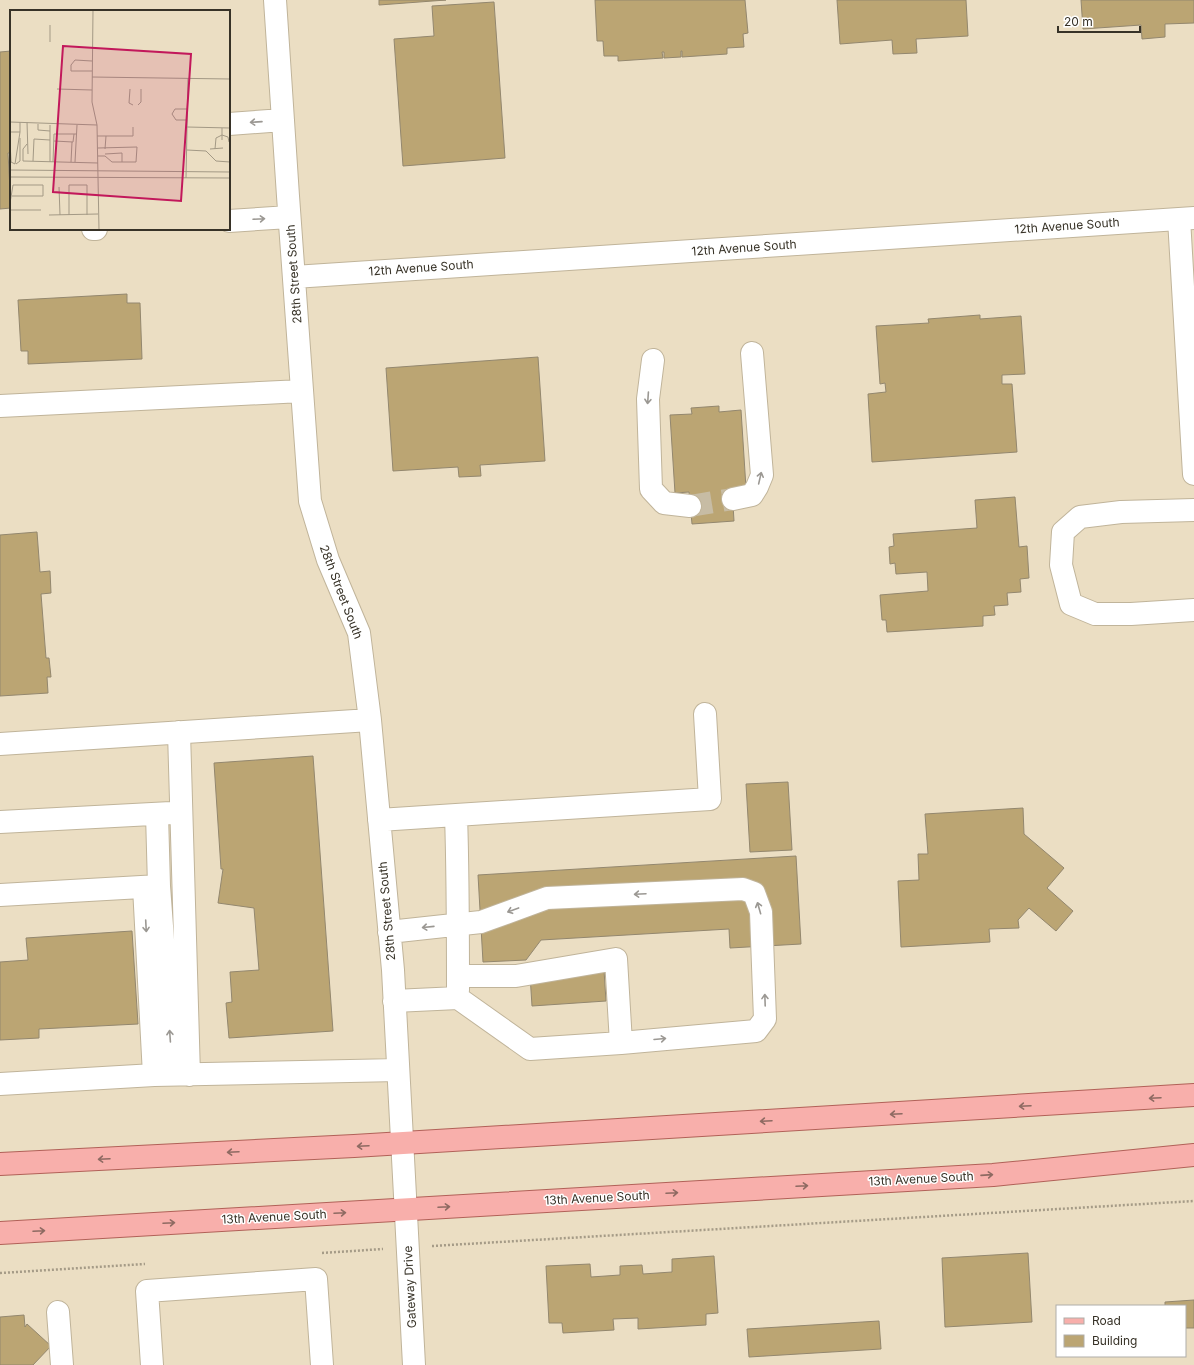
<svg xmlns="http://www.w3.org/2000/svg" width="1194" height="1365" viewBox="0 0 1194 1365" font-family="Inter,sans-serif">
	<rect width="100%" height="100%" fill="#ebdec3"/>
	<path fill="#bba573" stroke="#93876e" d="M379,0H446L379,5Z
		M595,0H745L748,33L743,34L744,47L727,48V54L682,57V51H681V57L664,58V52H662L663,58L618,61V56H604L603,41H597Z
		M837,0H966L968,36L916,39L917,53L893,54L892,40L840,44Z
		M1081,0H1194V23L1165,24V37L1142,39L1141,25L1083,29Z
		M494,2L505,158L403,166L394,39L434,36L432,6Z
		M11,51V153H8L11,208L0,209V52Z
		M127,294V303H140L142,359L28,364V351H21L18,300Z
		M980,315V319L1021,316L1025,374L1002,375V384H1012L1017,452L872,462L868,394L886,392L885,383L880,384L876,326L929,323L928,319Z
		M538,357L545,461L480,465L481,476L459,477L458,467L393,471L386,368Z
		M719,406V412L741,410L746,488L732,489L734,521L692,524L689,492L675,493L670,415L692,414L691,408Z
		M1015,497L1019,547L1027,546L1029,578L1020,579L1021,592L1007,593L1008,605L994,606L995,615L983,616V626L887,632L886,620H882L880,595L928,591L927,572L896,574L895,563L890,564L889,547L894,546L893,534L977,528L975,500Z
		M37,532L40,572L50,571L51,593L41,594L46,658H49L51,677H47L48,693L0,696V535Z
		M313,756L333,1031L229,1038L226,1003L232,1002L230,972L259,970L254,908L218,903L223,869H221L214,763Z
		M788,782L792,850L750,852L746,784Z
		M1023,808L1024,834L1064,868L1047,888L1073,911L1056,931L1029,908L1018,920L1019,928L989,929L990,942L901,947L898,881L919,880L918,854H928L925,814Z
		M796,856L801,944L730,948L729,929L541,940L526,960L483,962L478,875Z
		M132,931L138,1024L39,1029V1038L0,1040V962L28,960L26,938Z
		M604,970L606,1001L532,1006L530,975Z
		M1028,1253L1032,1322L945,1327L942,1258Z
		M714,1256L718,1313L706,1314V1325L638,1329V1318L613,1319L614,1330L563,1333L562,1323H549L546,1266L590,1264L591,1277L620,1275V1266L642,1265L643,1274L672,1272V1259Z
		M1194,1300V1328H1185V1306H1165V1302Z
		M24,1315L25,1327L27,1324L51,1346L33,1365H0V1317Z
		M879,1321L881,1349L749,1357L747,1329Z"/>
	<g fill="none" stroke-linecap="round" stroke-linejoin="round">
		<path stroke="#c7bca4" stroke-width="22" stroke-dasharray="22 11" stroke-linecap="butt" d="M690,506L733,499"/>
		<defs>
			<path id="minor" d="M275,0L288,196L310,501L328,560L359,633L370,720L393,970L414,1365
				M229,124L283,120
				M1179,219L1194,474
				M229,221L289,217
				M93,229H96
				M294,277L1194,218
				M653,360L648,399L651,489L664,503L690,506
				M0,406L302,391
				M733,499L752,495L757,487L762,475L752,353
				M1194,510L1121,512L1080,517L1063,532L1061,565L1071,604L1095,614H1131L1194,610
				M179,732L189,1075
				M0,744L370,720
				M456,815L710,799L705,714
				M379,820L456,815C458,873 458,932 458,990
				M0,822L171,813
				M159,886L173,1074
				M144,887L154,1075
				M0,895L159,886L157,814
				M389,932L481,922L547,898L743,889L754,893L761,912L765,1019L756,1031L621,1043
				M394,1001L458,998L530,1049L621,1043L616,959L516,976H458
				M0,1084L154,1075L398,1070
				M58,1312L62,1365
				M152,1365L147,1291L316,1279L322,1365"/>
			<path id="major" d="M0,1164L354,1146L1194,1095
				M0,1233L993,1175L1194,1155"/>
		</defs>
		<use href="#minor" stroke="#c0b49a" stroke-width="24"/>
		<use href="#major" stroke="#b16158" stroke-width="24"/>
		<path stroke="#a59b87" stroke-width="2.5" stroke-dasharray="2 2" stroke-linecap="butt" d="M432,1246L1194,1201
			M322,1253L383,1249
			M0,1273L145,1264"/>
		<use href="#minor" stroke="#fff" stroke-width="22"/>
		<use href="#major" stroke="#f8afab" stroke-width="22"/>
	</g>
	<defs><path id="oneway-shaft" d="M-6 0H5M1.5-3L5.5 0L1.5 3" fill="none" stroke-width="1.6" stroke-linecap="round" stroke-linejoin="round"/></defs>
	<g stroke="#9b9893">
		<use href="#oneway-shaft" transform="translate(256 122) rotate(176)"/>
		<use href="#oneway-shaft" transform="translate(259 219) rotate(-3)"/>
		<use href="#oneway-shaft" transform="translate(648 398) rotate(94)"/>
		<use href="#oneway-shaft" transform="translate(760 478) rotate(-77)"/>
		<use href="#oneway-shaft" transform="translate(640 894) rotate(177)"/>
		<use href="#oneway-shaft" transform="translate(759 908) rotate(-106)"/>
		<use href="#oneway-shaft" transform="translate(513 910) rotate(160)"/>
		<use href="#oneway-shaft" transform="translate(146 926) rotate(87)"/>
		<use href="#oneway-shaft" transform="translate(428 927) rotate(174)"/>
		<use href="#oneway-shaft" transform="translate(765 1000) rotate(-92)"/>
		<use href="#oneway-shaft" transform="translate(170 1036) rotate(-94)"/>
		<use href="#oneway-shaft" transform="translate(660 1039) rotate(-5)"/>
	</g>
	<g stroke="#8e6a62">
		<use href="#oneway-shaft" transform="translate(1155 1098) rotate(177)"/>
		<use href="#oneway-shaft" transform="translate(1025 1106) rotate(177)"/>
		<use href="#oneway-shaft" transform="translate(896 1114) rotate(177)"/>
		<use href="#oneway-shaft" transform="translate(766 1121) rotate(177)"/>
		<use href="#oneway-shaft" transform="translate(363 1146) rotate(177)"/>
		<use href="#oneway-shaft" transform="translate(233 1152) rotate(177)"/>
		<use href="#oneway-shaft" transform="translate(104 1159) rotate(177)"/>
		<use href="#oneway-shaft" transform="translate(987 1175) rotate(-4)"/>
		<use href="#oneway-shaft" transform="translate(802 1186) rotate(-3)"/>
		<use href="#oneway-shaft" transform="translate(672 1193) rotate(-3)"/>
		<use href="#oneway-shaft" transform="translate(444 1207) rotate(-3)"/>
		<use href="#oneway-shaft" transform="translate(340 1213) rotate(-3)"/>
		<use href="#oneway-shaft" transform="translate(169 1223) rotate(-3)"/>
		<use href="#oneway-shaft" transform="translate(39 1231) rotate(-3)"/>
	</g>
	<g text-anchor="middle" stroke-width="3" stroke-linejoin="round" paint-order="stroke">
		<g font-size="12" fill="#373227" stroke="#fff">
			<text transform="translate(1067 226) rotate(-4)" y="4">12th Avenue South</text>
			<text transform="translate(744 248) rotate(-4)" y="4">12th Avenue South</text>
			<text transform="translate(421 268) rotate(-4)" y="4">12th Avenue South</text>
			<text transform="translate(294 274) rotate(-94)" y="4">28th Street South</text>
			<text transform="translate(341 592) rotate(69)" y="4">28th Street South</text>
			<text transform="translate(387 911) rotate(-95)" y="4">28th Street South</text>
			<text transform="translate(921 1179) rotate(-3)" y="4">13th Avenue South</text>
			<text transform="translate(597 1198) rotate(-3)" y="4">13th Avenue South</text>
			<text transform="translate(274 1217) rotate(-3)" y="4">13th Avenue South</text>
			<text transform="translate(410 1287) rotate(-93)" y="4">Gateway Drive</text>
		</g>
	</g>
	<g transform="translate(10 10)">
		<rect width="220" height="220" fill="#ebdec3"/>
		<path fill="none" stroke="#a39985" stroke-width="1" d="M83,0L82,92L87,115L89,220M40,32V15M82,61H61V55L65,50L82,51M82,67L220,69M47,79L82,80M120,79L119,93L123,95M128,95L131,92V79M177,110H166L162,104L165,99H177M0,112L87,115M17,112L18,144M28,114V120L40,121M40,115V152M177,117L220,118M0,122H10V112M87,126H96L95,139M96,126H123V117M212,130V125L218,127L219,132M0,131L1,152L5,154L10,122M44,131L63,132L64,124M17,134L13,139V151L88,153M88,138L127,137L126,152H112M200,139L213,138M205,139L206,128L212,125V118M177,140L196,141L206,151L220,152M88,146H95L102,152H112V143L95,144M23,151L24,129L40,130M43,152L44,124H66M61,152L62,132M65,152L67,115M6,154L10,151V128M0,160L220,162M0,167L220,168M176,168L178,68M49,177L50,205M0,193L3,175H33V186H2M0,200H31M39,205L88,204M59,205V175H77V205"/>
		<path fill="#c2185b" fill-opacity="0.15" stroke="#c2185b" stroke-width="2" d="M53,36L181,44L171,191L43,182Z"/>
		<rect width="220" height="220" fill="none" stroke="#373227" stroke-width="2"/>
	</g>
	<rect x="1056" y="1305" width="130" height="52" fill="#ffffff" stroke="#afada9"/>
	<rect x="1064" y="1318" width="20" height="6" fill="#f8afab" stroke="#afada9"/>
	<text x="1092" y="1325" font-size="12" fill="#373227">Road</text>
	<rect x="1064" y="1335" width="20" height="12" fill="#bba573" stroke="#afada9"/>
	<text x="1092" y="1345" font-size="12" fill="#373227">Building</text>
	<path d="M1058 26v6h82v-6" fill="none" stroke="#373227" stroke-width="2"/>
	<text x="1064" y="26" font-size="12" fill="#373227" stroke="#ffffff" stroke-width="3" paint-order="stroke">20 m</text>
</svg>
